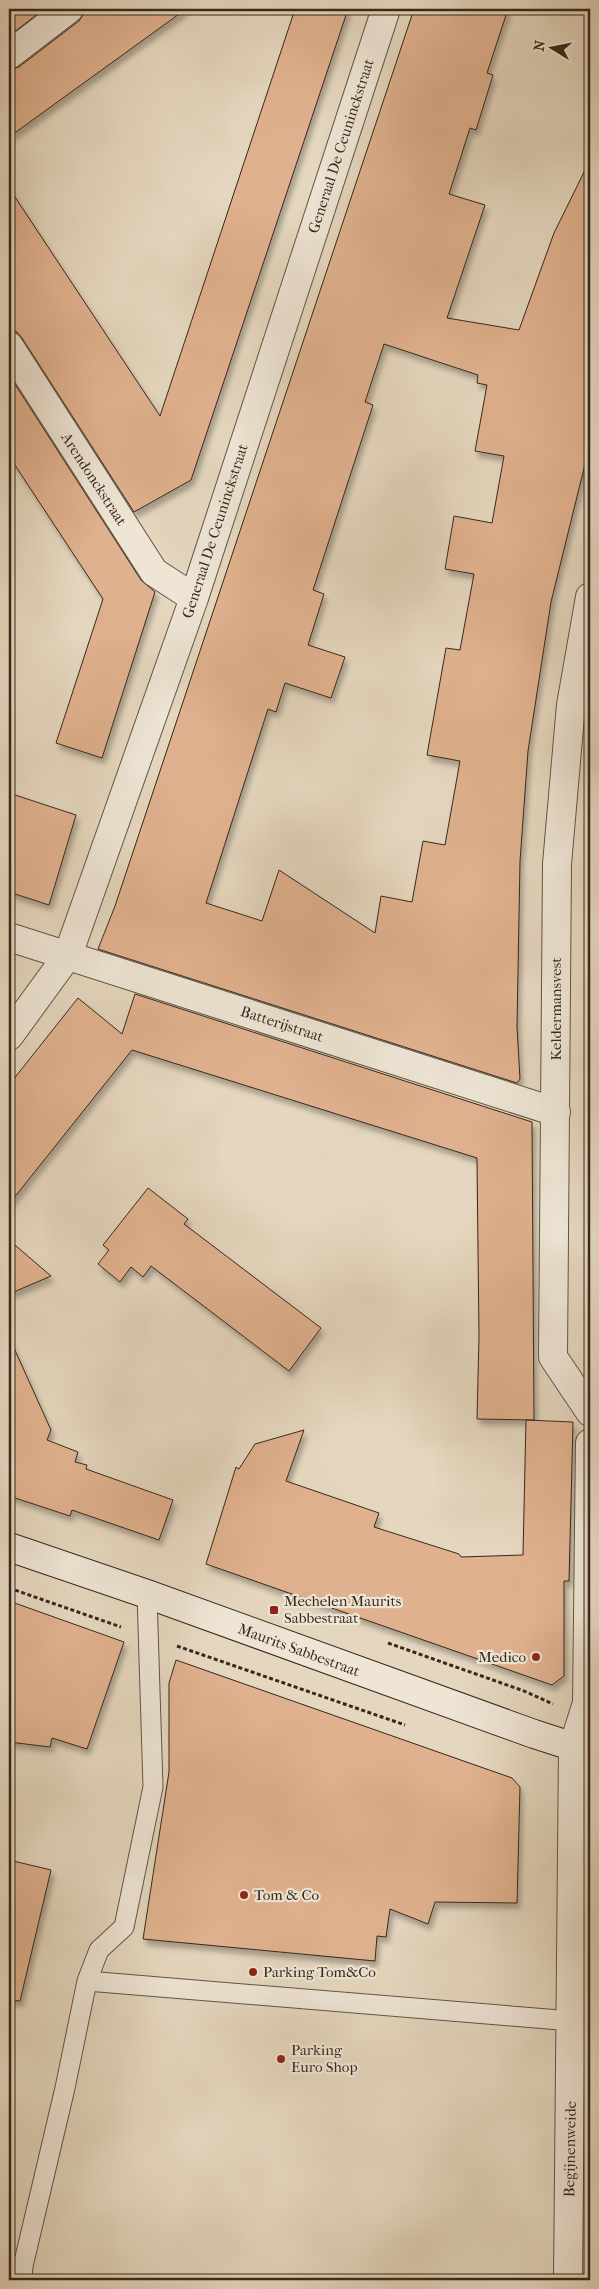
<svg xmlns="http://www.w3.org/2000/svg" width="599" height="2289" viewBox="0 0 599 2289" font-family="'IM FELL French Canon',serif">
	<defs>
		<filter id="shadow"><feDropShadow dx="3" dy="5.5" stdDeviation="2.5" flood-color="#0004"/></filter>
	</defs>
	<rect width="100%" height="100%" fill="#e5d7bf"/>
	<filter id="stains"><feTurbulence type="fractalNoise" baseFrequency=".004" numOctaves="4"/><feColorMatrix values="0 0 0 0 .2 0 0 0 0 .09 0 0 0 0 .02 0 0 0 .5 -.17"/></filter>
	<radialGradient id="worn" r=".72"><stop offset=".6" stop-color="#630" stop-opacity="0"/><stop offset="1" stop-color="#630" stop-opacity=".3"/></radialGradient>
	<path fill="#e0b18e" stroke="#36281d" fill-rule="evenodd" filter="url(#shadow)" d="M9,9H44L9,36Z
		M84,9H186L9,137V70L19,67L79,21L83,15Z
		M295,9H348L191,480L134,512L22,338L17,332L9,330V188L160,416Z
		M414,9H508L487,73L493,75L476,130L470,128L449,194L485,205L447,318L519,330L554,233L590,160V444L551,602L528,751L520,861L517,1027L520,1079L517,1083L98,949L115,906ZM384,344L478,375L477,383L487,385L475,451L504,456L492,523L454,516L445,569L474,574L460,650L446,648L427,755L460,761L445,845L423,841L412,902L381,896L375,933L279,870L262,921L206,903L268,709L276,712L285,683L331,698L345,657L308,645L324,594L313,590L373,405L365,402Z
		M9,375L141,580L155,592L102,758L56,743L103,599L9,456Z
		M9,793L76,815L49,905L9,892Z
		M135,994L532,1122L534,1420L477,1419L479,1337L477,1158L132,1050L9,1204V1085L78,998L122,1034Z
		M148,1188L188,1219L184,1224L321,1328L289,1371L151,1266L143,1277L131,1267L120,1282L98,1264L109,1250L103,1245Z
		M9,1240L51,1276L9,1294Z
		M9,1337L51,1430L47,1440L78,1452L75,1462L87,1465L86,1469L173,1500L159,1540L72,1510L70,1516L9,1496Z
		M526,1420L573,1422L569,1581H564V1676L552,1685L206,1564L236,1467L239,1469L255,1444L304,1430L286,1481L379,1513L374,1527L459,1554L461,1557L523,1555Z
		M9,1601L124,1642L87,1749L52,1738L50,1747L9,1742Z
		M176,1660L512,1778L520,1787L517,1903L435,1902L428,1924L390,1909L386,1937L377,1936L375,1961L143,1939L169,1772V1683Z
		M9,1860L51,1870L20,2001L9,2000Z"/>
	<g fill="none" stroke-linecap="round" stroke-linejoin="round">
		<defs>
			<path id="lane" d="M87,1981L572,2021
				M22,2280L23,2266L65,2088L87,1981L99,1950L124,1927L153,1787L147,1594"/>
			<path id="street" d="M9,55L69,9
				M9,346L154,572L194,598
				M590,597L571,705L557,864L553,1357L590,1412
				M9,937L556,1112
				M9,1036L68,955L194,598L386,9
				M568,2280L573,1747L587,1703L590,1443"/>
			<path id="secondary" d="M9,1547L147,1594L534,1734L590,1752"/>
		</defs>
		<use href="#lane" stroke="#625446" stroke-width="21"/>
		<use href="#street" stroke="#625446" stroke-width="30"/>
		<use href="#secondary" stroke="#36281d" stroke-width="30"/>
		<path stroke="#36281d" stroke-width="3" stroke-dasharray="4 2.5" stroke-linecap="butt" d="M9,1588L121,1627
			M388,1643L524,1691L553,1704
			M177,1646L405,1725"/>
		<use href="#lane" stroke="#eee5d5" stroke-width="19"/>
		<use href="#street" stroke="#eee5d5" stroke-width="28"/>
		<use href="#secondary" stroke="#eee5d5" stroke-width="28"/>
	</g>
	<g fill="#8f2418" stroke="#eee5d5" stroke-width="2">
		<rect x="269" y="1605" width="10" height="10" rx="2.5"/>
		<circle cx="536" cy="1657" r="5"/>
		<circle cx="244" cy="1895" r="5"/>
		<circle cx="253" cy="1972" r="5"/>
		<circle cx="281" cy="2059" r="5"/>
	</g>
	<g text-anchor="middle" stroke-width="4.5" stroke-linejoin="round" paint-order="stroke">
		<g font-size="15" fill="#36281d" stroke="#eee5d5">
			<text transform="translate(341 146) rotate(-72)" y="5">Generaal De Ceuninckstraat</text>
			<text transform="translate(94 479) rotate(57)" y="5">Arendonckstraat</text>
			<text transform="translate(215 531) rotate(-72)" y="5">Generaal De Ceuninckstraat</text>
			<text transform="translate(556 1009) rotate(-90)" y="5">Keldermansvest</text>
			<text transform="translate(282 1024) rotate(18)" y="5">Batterijstraat</text>
			<text transform="translate(299 1650) rotate(20)" y="5">Maurits Sabbestraat</text>
			<text transform="translate(570 2149) rotate(-89)" y="5">Begijnenweide</text>
		</g>
		<g font-size="15" fill="#36281d" stroke="#eee5d5" text-anchor="start">
			<text x="284" y="1606">Mechelen Maurits<tspan x="284" dy="17">Sabbestraat</tspan></text>
			<text x="526" y="1662" text-anchor="end">Medico</text>
			<text x="254" y="1900">Tom &amp; Co</text>
			<text x="263" y="1977">Parking Tom&amp;Co</text>
			<text x="291" y="2055">Parking<tspan x="291" dy="17">Euro Shop</tspan></text>
		</g>
	</g>
	<rect width="599" height="2289" fill="none" stroke="#e5d7bf" stroke-width="30"/>
	<rect x="10" y="10" width="579" height="2269" fill="none" stroke="#36281d" stroke-width="2.5"/>
	<rect x="15" y="15" width="569" height="2259" fill="none" stroke="#36281d"/>
	<g transform="translate(552 48) rotate(280)" stroke="#eee5d5" stroke-width="4" paint-order="stroke">
	<path d="M0-4L9 19L0 12L-9 19Z" fill="#36281d"/>
	<text y="-8" font-size="14" font-weight="bold" text-anchor="middle" fill="#36281d">N</text>
	</g>
	<rect width="100%" height="100%" filter="url(#stains)"/>
	<rect width="100%" height="100%" fill="url(#worn)"/>
</svg>
